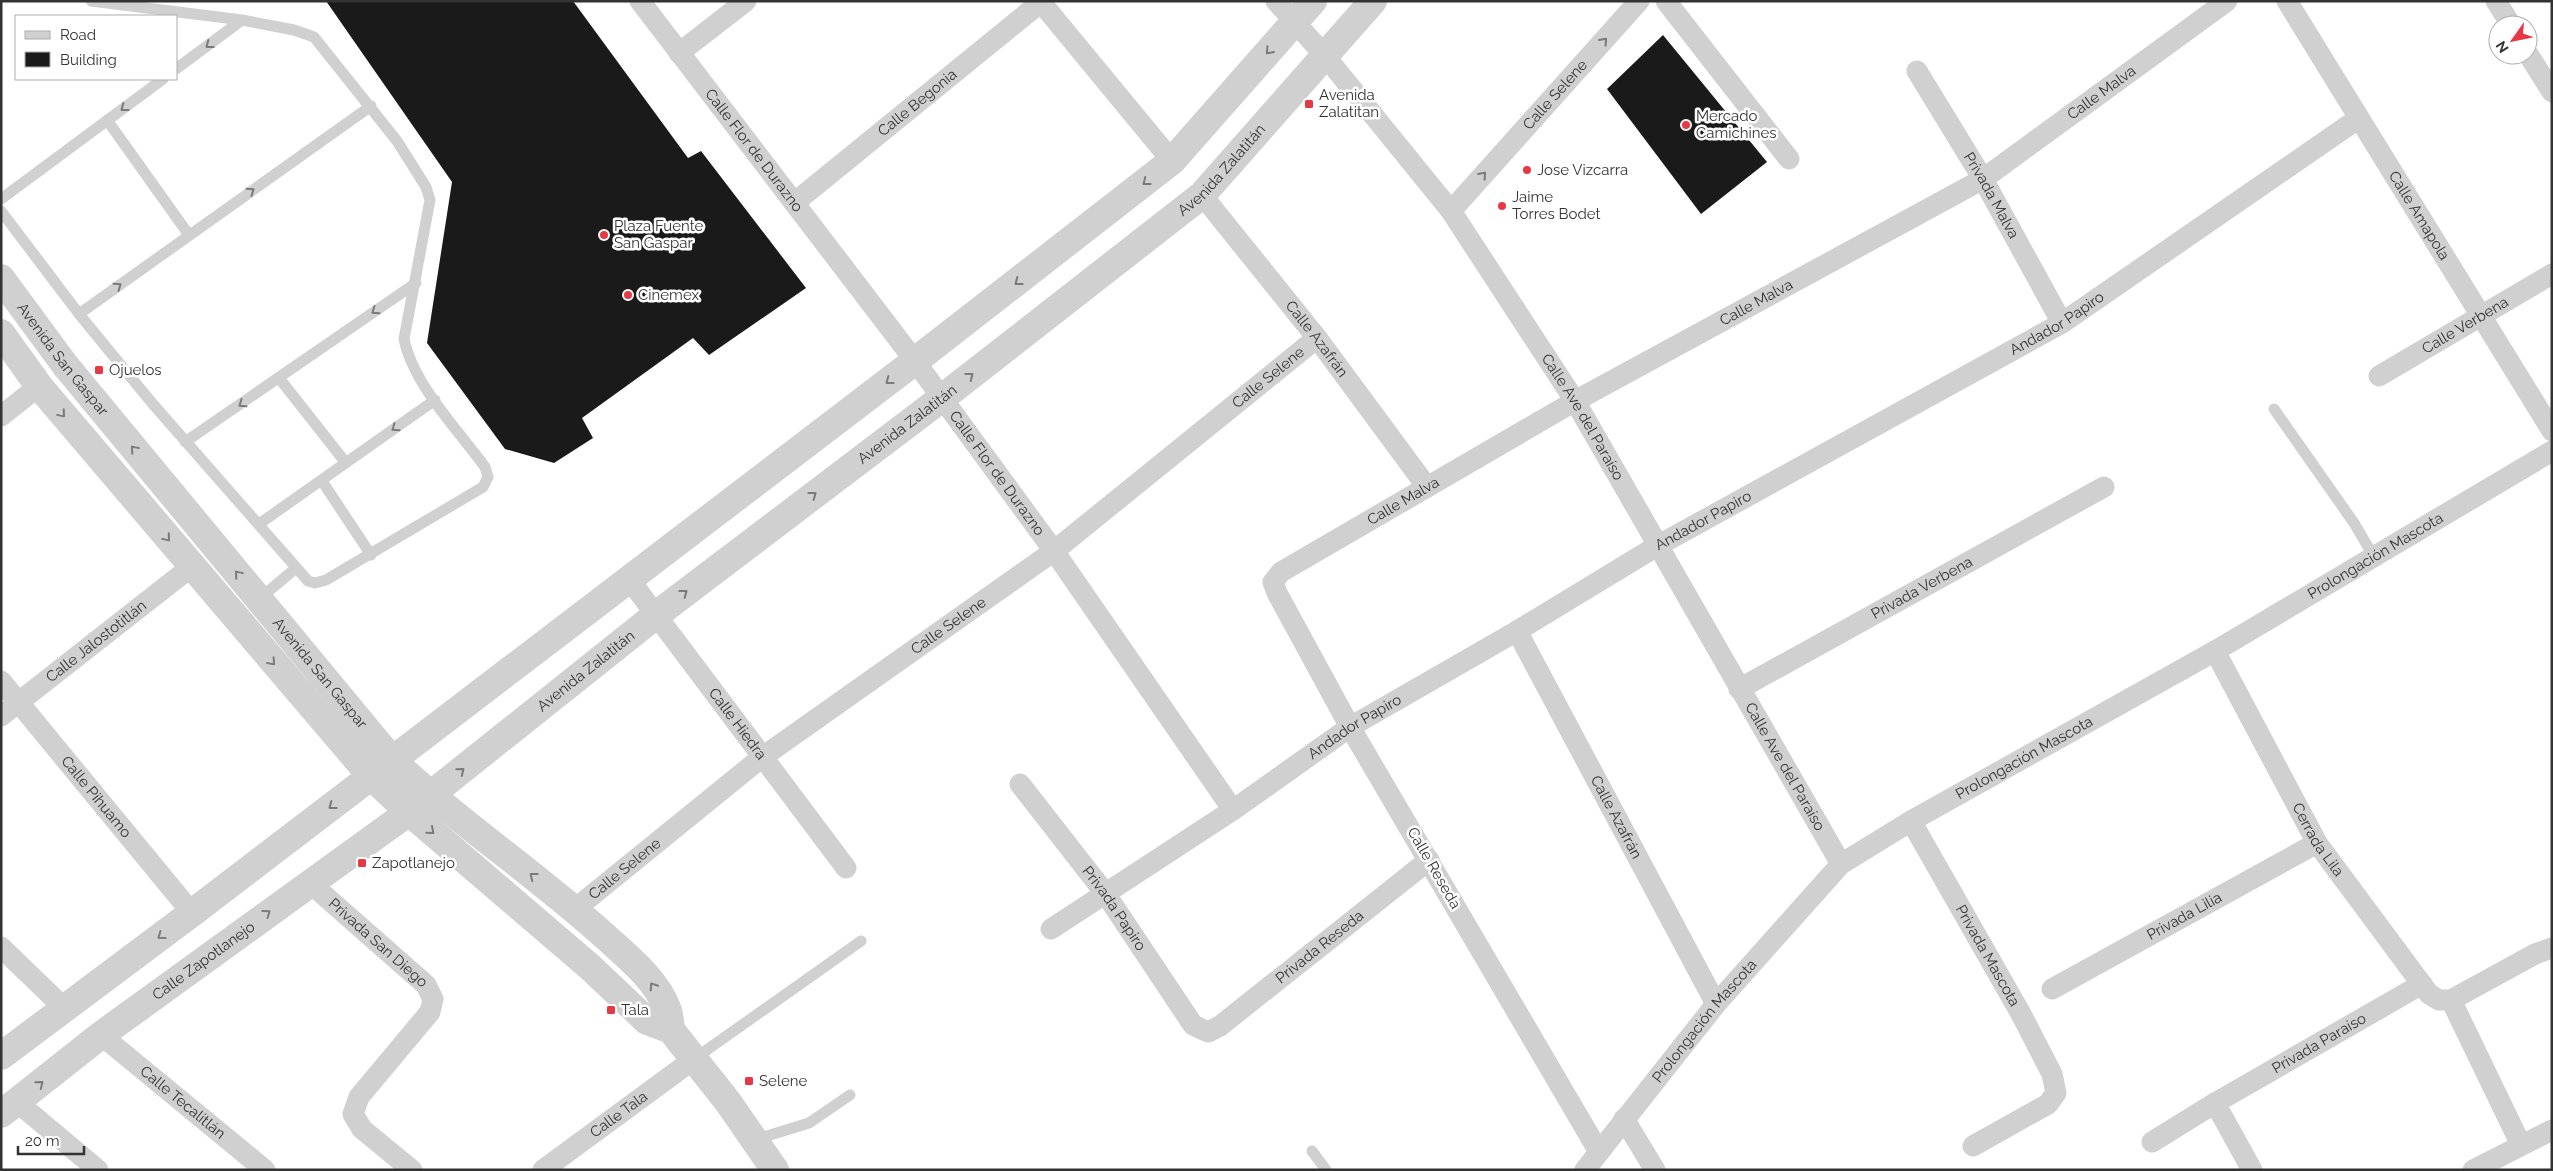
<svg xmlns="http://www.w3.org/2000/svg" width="2553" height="1171" viewBox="0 0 2553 1171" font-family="Raleway,sans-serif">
	<rect width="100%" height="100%" fill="#fff"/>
	<path fill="#1a1a1a" d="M326,1H573L688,158L701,151L806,288L709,355L693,338L582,418L593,438L554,463L505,449L427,343L452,182Z
		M1663,35L1767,162L1701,214L1607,89Z"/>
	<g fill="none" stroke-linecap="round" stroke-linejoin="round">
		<path stroke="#d0d0d0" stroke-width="11" d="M176,69L242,20
			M107,120L189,235
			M1,199L163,79
			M1,211L79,314L152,403L308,581L315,583L326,580L483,487L488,477L485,467C458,430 413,384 404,339L430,200L426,187L397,141L314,37L294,30L242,20L91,1
			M79,314L371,106
			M279,378L346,463
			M2274,409L2354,523L2374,557
			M185,442L416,283
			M322,481L371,555
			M259,524L435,400
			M258,600L296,568
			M694,1059L861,941
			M754,1140L809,1123L850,1095
			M1312,1151L1326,1170"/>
		<g stroke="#d0d0d0" stroke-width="21">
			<path id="s1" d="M640,1L915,361L1054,551L1233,810"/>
			<path d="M1040,1L1172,161"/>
			<path id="s2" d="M1276,1L1326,57L1451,211L1575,401L1841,864"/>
			<path d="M1666,1L1789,159"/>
			<path id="s3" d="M2287,1L2552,431"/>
			<path d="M2496,1L2511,25"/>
			<path d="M679,53L746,1"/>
			<path d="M2528,54L2552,92"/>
			<path id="s4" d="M1917,71L1983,179L2062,323"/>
			<path id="s5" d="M1202,195L1317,338L1427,487"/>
			<path id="s6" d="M794,203L1041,2"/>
			<path id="s7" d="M1451,211L1639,1"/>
			<path id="s8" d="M2379,376L2552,274"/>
			<path d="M1,416L39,386"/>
			<path id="s9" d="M629,579L846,868"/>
			<path id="s10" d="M1517,631L1716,1004"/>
			<path id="s11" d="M2215,651L2317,843L2429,994L2439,1000H2451L2521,1145"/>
			<path id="s12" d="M1,681L192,913"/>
			<path id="s13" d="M1739,689L2104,487"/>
			<path id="s14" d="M1,716L191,567"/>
			<path id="s15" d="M1020,784L1105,893L1193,1025L1208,1032L1220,1026L1429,860"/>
			<path id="s16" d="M1911,821L2021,1014L2052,1074L2056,1093L2048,1104L1973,1146"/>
			<path id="s17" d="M309,882L426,985L433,999L430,1012L359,1097L353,1114L362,1129L412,1170"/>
			<path id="s18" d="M575,909L761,758L1054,551L1317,338"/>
			<path id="s19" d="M1051,929L1233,810L1350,727L1517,631L1657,546L2062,323L2359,118"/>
			<path d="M1,947L64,1008"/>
			<path id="s20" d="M2052,989L2317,843"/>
			<path d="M2451,1000L2535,954L2552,948"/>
			<path id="s21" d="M101,1035L265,1170"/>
			<path d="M17,1102L98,1170"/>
			<path d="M2215,1103L2252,1170"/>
			<path d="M1624,1119L1655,1170"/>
			<path id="s22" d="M2152,1142L2215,1103L2422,984"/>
			<path id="s23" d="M1599,1152L1350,727L1277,593L1273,582L1281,572L1575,401L1983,179L2227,1"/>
			<path id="s24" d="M543,1170L694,1059"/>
			<path id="s25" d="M1585,1170L1716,1004L1841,864L1911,821L2215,651L2552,451"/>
			<path d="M2473,1170L2552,1130"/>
		</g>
		<g stroke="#d0d0d0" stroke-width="28">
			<path id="s26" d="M1,278L65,365L392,760C460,824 539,876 608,939C629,958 656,980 667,1008C670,1014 670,1023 671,1030"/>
			<path d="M1,333L39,386L371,776L409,812L590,967L647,1021L671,1030L728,1102L775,1170"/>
			<path d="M1,1056L192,913L915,361L1172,161L1313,1"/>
			<path id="s27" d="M1,1114L101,1035L409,812L656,615L942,398L1202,195L1373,1"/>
		</g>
	</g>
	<defs><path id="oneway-chevron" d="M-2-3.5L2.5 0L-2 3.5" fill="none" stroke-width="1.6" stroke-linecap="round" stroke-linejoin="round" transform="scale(1.25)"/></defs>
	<g stroke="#7a7a7a">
		<use href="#oneway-chevron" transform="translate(1604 41) rotate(-48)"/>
		<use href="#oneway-chevron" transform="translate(209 45) rotate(143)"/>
		<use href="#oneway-chevron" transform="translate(1269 51) rotate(131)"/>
		<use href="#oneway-chevron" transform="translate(124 108) rotate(143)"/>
		<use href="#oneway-chevron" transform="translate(1483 175) rotate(-48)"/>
		<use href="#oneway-chevron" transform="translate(1146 182) rotate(142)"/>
		<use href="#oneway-chevron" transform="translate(251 191) rotate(-35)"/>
		<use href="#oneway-chevron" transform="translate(1018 282) rotate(142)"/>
		<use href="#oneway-chevron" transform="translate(118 286) rotate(-35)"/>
		<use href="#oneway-chevron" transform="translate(375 311) rotate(145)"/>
		<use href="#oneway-chevron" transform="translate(970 376) rotate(-38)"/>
		<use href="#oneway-chevron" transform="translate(889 381) rotate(143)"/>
		<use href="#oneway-chevron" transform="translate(242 404) rotate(145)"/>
		<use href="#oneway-chevron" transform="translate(62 414) rotate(50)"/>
		<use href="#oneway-chevron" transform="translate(395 428) rotate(145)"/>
		<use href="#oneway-chevron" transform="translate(134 449) rotate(-130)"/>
		<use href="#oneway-chevron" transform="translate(813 495) rotate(-37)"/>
		<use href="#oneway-chevron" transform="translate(167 538) rotate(50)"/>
		<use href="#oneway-chevron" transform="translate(238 574) rotate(-130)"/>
		<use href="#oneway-chevron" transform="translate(684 593) rotate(-37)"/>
		<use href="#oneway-chevron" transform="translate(272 662) rotate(49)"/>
		<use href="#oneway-chevron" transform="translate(461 771) rotate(-39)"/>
		<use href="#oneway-chevron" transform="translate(332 806) rotate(143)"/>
		<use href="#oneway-chevron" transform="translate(431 831) rotate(41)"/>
		<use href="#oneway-chevron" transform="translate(533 876) rotate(-142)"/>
		<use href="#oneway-chevron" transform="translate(267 913) rotate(-36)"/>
		<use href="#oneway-chevron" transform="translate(161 936) rotate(144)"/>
		<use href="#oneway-chevron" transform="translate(653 986) rotate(-123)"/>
		<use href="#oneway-chevron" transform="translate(40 1084) rotate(-39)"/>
	</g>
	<g fill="#e63946" stroke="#fff" stroke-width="2">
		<rect x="1304" y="99" width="10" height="10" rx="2.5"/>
		<circle cx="1686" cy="125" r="5"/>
		<circle cx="1527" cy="170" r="5"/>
		<circle cx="1502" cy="206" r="5"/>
		<circle cx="604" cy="235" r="5"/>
		<circle cx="628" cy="295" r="5"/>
		<rect x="94" y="365" width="10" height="10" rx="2.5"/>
		<rect x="357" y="858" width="10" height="10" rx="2.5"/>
		<rect x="606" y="1005" width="10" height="10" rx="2.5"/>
		<rect x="744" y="1076" width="10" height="10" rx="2.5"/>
	</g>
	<g text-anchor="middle" stroke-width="5" stroke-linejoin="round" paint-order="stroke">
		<g font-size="15" fill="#333" stroke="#fff">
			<text dy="5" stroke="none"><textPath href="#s23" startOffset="1621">Calle Malva</textPath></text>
			<text dy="5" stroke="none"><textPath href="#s7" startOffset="156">Calle Selene</textPath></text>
			<text dy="5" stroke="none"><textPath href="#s6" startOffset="159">Calle Begonia</textPath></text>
			<text dy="5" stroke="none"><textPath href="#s1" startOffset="188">Calle Flor de Durazno</textPath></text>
			<text dy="5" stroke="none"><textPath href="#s27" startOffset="1544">Avenida Zalatitán</textPath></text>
			<text dy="5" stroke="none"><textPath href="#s4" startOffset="145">Privada Malva</textPath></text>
			<text dy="5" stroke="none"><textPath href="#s3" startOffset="252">Calle Amapola</textPath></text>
			<text dy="5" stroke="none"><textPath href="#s23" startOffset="1216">Calle Malva</textPath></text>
			<text dy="5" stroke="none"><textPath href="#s19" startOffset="1175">Andador Papiro</textPath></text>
			<text dy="5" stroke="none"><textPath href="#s8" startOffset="100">Calle Verbena</textPath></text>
			<text dy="5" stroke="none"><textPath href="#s5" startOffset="184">Calle Azafrán</textPath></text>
			<text dy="5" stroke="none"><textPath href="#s26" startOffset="102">Avenida San Gaspar</textPath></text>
			<text dy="5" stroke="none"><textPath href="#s18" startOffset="874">Calle Selene</textPath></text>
			<text dy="5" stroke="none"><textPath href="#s2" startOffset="518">Calle Ave del Paraíso</textPath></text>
			<text dy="5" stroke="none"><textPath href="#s27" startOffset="1139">Avenida Zalatitán</textPath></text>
			<text dy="5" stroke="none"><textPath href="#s1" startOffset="592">Calle Flor de Durazno</textPath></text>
			<text dy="5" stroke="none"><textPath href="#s23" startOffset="811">Calle Malva</textPath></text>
			<text dy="5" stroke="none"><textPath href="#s19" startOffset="770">Andador Papiro</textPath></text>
			<text dy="5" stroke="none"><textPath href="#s25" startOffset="1016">Prolongación Mascota</textPath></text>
			<text dy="5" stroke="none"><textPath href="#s13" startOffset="209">Privada Verbena</textPath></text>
			<text dy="5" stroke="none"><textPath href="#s18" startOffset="469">Calle Selene</textPath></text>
			<text dy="5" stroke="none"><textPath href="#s14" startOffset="121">Calle Jalostotitlán</textPath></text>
			<text dy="5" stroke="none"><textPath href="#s27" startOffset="734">Avenida Zalatitán</textPath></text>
			<text dy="5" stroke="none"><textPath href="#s26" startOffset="508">Avenida San Gaspar</textPath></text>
			<text dy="5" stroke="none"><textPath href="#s9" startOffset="181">Calle Hiedra</textPath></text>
			<text dy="5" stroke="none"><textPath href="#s19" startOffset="365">Andador Papiro</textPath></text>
			<text dy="5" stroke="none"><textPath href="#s25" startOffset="611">Prolongación Mascota</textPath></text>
			<text dy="5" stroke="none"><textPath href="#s2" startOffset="922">Calle Ave del Paraíso</textPath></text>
			<text dy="5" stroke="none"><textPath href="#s12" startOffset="150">Calle Pihuamo</textPath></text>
			<text dy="5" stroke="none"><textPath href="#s10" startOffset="211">Calle Azafrán</textPath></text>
			<text dy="5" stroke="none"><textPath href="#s11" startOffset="215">Cerrada Lila</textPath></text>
			<text transform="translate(1434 868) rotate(60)" y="5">Calle Reseda</text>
			<text dy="5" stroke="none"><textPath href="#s18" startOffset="64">Calle Selene</textPath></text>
			<text dy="5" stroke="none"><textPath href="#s15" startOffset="156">Privada Papiro</textPath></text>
			<text dy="5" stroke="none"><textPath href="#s20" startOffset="151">Privada Lilia</textPath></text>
			<text dy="5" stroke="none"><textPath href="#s17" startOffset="92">Privada San Diego</textPath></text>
			<text dy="5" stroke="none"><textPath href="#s15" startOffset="454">Privada Reseda</textPath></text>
			<text dy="5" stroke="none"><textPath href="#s16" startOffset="155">Privada Mascota</textPath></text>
			<text dy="5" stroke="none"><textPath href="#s27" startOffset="254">Calle Zapotlanejo</textPath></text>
			<text dy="5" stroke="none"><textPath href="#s25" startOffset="191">Prolongación Mascota</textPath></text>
			<text dy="5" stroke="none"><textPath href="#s22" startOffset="194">Privada Paraíso</textPath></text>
			<text dy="5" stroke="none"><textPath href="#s21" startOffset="106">Calle Tecalitlán</textPath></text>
			<text dy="5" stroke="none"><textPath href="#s24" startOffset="94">Calle Tala</textPath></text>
		</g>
		<g font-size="15" fill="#333" stroke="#fff" text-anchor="start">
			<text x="1319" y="100">Avenida<tspan x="1319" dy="17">Zalatitan</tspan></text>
			<text x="1696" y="121">Mercado<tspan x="1696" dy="17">Camichines</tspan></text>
			<text x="1537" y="175">Jose Vizcarra</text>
			<text x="1512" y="202">Jaime<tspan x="1512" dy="17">Torres Bodet</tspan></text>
			<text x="614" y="231">Plaza Fuente<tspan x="614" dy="17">San Gaspar</tspan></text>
			<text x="638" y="300">Cinemex</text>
			<text x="109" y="375">Ojuelos</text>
			<text x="372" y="868">Zapotlanejo</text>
			<text x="621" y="1015">Tala</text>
			<text x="759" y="1086">Selene</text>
		</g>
	</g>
	<rect width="2553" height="1171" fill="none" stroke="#333333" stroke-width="5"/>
	<rect x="15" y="15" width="162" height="65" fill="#ffffff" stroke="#adadad"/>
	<rect x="25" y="31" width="25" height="8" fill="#d0d0d0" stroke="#adadad"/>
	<text x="60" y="40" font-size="15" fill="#333333">Road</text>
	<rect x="25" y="52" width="25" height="15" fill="#1a1a1a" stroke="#adadad"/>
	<text x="60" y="65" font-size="15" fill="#333333">Building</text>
	<g transform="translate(2513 40) rotate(237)"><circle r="24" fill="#ffffff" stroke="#adadad"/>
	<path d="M0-4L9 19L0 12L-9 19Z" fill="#e63946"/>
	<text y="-8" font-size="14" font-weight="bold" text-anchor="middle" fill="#333333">N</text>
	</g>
	<path d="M18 1146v8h66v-8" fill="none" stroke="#333333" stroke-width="2.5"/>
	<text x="25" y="1146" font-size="15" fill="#333333" stroke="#ffffff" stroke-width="4" paint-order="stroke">20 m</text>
</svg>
